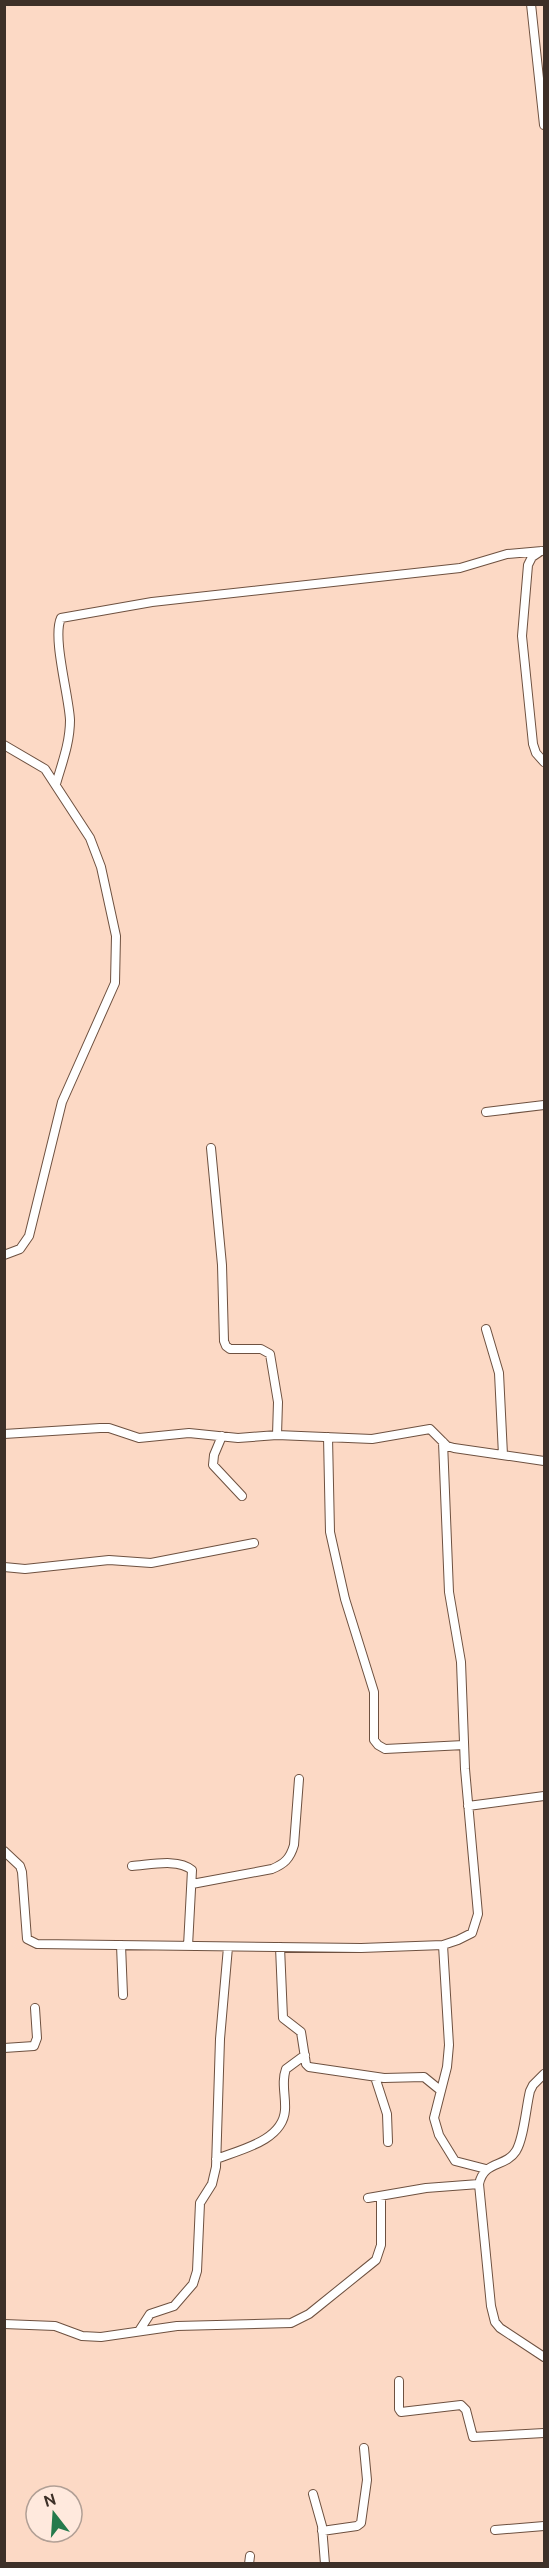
<svg xmlns="http://www.w3.org/2000/svg" width="549" height="2568" viewBox="0 0 549 2568" font-family="Ubuntu,sans-serif">
	<rect width="100%" height="100%" fill="#fcd9c5"/>
	<g fill="none" stroke-linecap="round" stroke-linejoin="round">
		<defs>
			<path id="street" d="M531,4L544,125
				M541,551L532,557L528,565L522,636L533,744L536,753L544,762
				M4,745L45,769L90,838L101,867L116,936L115,983L62,1102L29,1236L20,1249L4,1255
				M56,784C62,763 70,743 70,720C69,696 52,637 61,618L152,602L460,568L507,554L542,551
				M486,1112L544,1105
				M211,1148L222,1265L224,1341L226,1346L230,1349H261L270,1354L278,1402L277,1435
				M486,1329L499,1373L503,1455
				M4,1434L100,1428H109L139,1438L189,1433L238,1438L277,1435L372,1439L430,1429L447,1446L454,1448L544,1461
				M222,1436L214,1455L213,1465L242,1496
				M328,1437L330,1532L345,1599L374,1692V1740L378,1745L385,1749L464,1745
				M4,1567L25,1569L109,1560L151,1563L254,1543
				M468,1806L544,1796
				M4,1851L20,1866L22,1872L27,1939L37,1944L361,1948L443,1945L458,1940L472,1933L478,1914L465,1769L461,1662L449,1592L443,1442
				M132,1866C149,1865 178,1858 192,1870L188,1946
				M192,1884L272,1869C284,1864 290,1859 294,1845L299,1779
				M121,1945L123,1995
				M443,1945L449,2045L447,2067L434,2118L439,2135L455,2161L486,2169
				M280,1947L283,2018L301,2032L306,2064L309,2067L384,2078L424,2077L440,2090
				M4,2048L34,2046L37,2038L35,2008
				M544,2074L533,2085L530,2091C526,2107 524,2138 516,2151C505,2168 484,2160 479,2184L491,2306L495,2322L500,2328L544,2357
				M375,2077L387,2114L388,2142
				M216,2159C239,2150 283,2141 285,2110C286,2096 281,2082 286,2069L305,2055
				M368,2198L426,2188L479,2184
				M4,2324L55,2326L82,2336L101,2337L177,2326L291,2323L309,2314L376,2260L381,2245V2196
				M139,2331L150,2314L174,2306L193,2284L197,2271L200,2203L212,2184L216,2167L220,2039L228,1947
				M399,2381V2409L401,2412L461,2405L466,2410L473,2437L544,2433
				M313,2494L322,2526L325,2564
				M495,2530L544,2526
				M322,2531L357,2526L361,2523L367,2480L364,2448
				M249,2564L250,2556"/>
		</defs>
		<use href="#street" stroke="#6e5140" stroke-width="10"/>
		<use href="#street" stroke="#fff" stroke-width="8"/>
	</g>
	<rect width="549" height="2568" fill="none" stroke="#3d3028" stroke-width="12"/>
	<g transform="translate(54 2514) rotate(343)"><circle r="28" fill="#ffe9dd" stroke="#b19f95" stroke-width="1.5"/>
	<path d="M0-4.5L10 22L0 15L-10 22Z" fill="#257a4c"/>
	<text y="-9" font-size="16" font-weight="bold" text-anchor="middle" fill="#3d3028">N</text>
	</g>
</svg>
